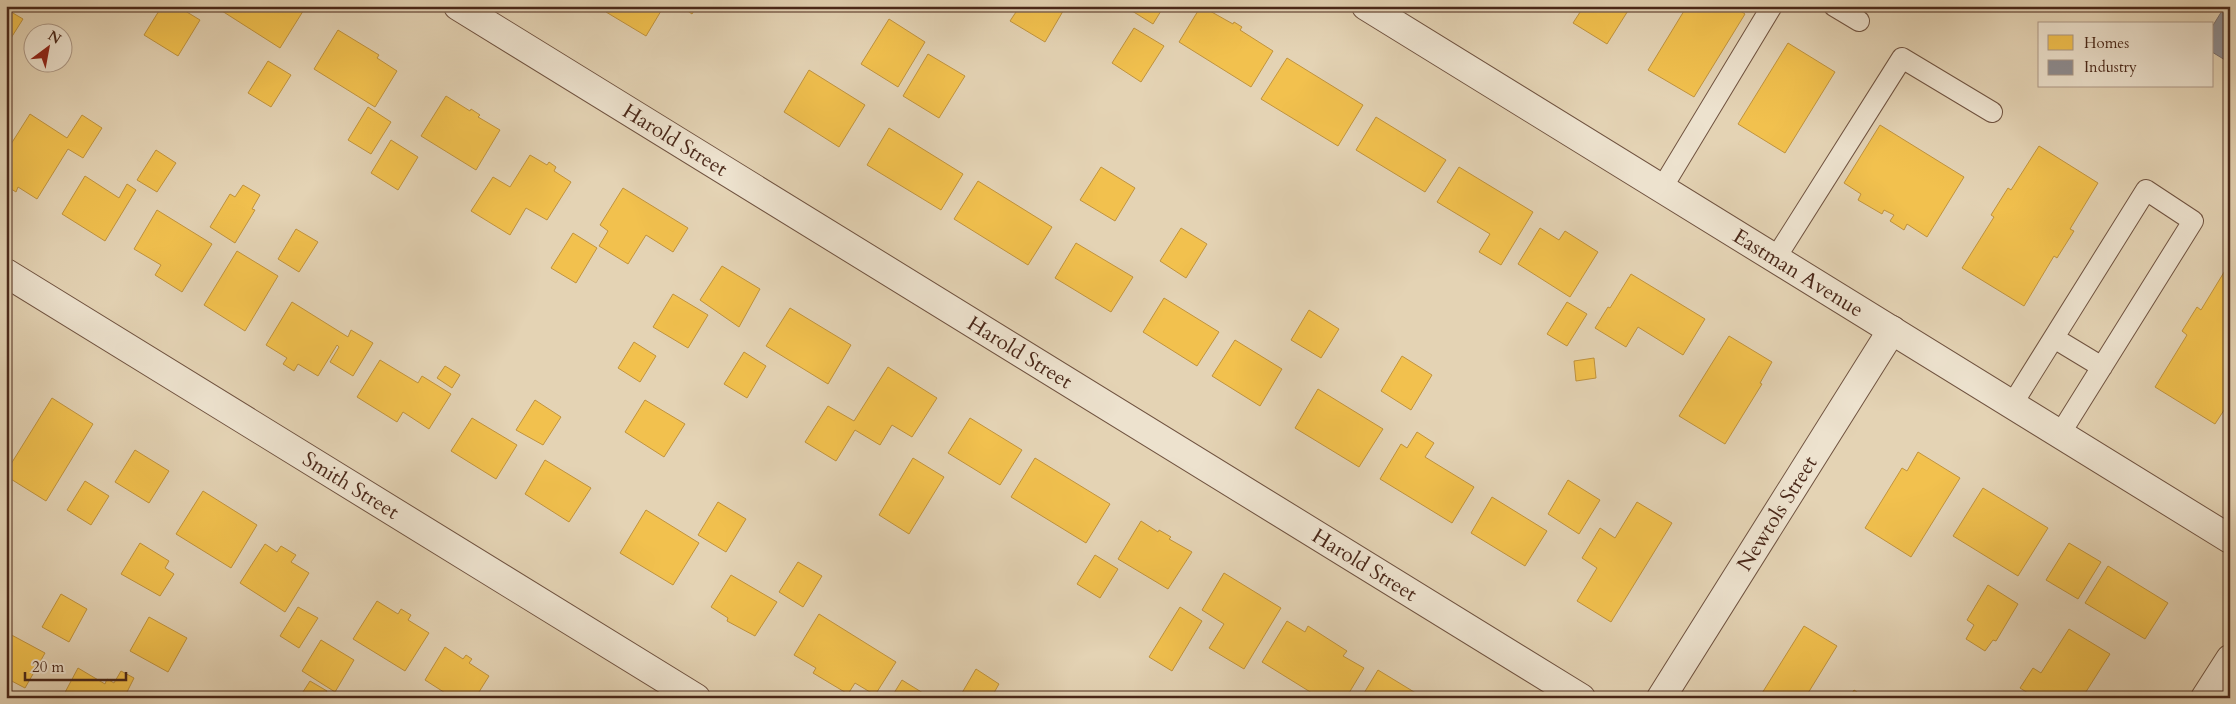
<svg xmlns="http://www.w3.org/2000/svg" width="2236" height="704" viewBox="0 0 2236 704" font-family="Cardo,serif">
	<rect width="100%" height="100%" fill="#e4d3b4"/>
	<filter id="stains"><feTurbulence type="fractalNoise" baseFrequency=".004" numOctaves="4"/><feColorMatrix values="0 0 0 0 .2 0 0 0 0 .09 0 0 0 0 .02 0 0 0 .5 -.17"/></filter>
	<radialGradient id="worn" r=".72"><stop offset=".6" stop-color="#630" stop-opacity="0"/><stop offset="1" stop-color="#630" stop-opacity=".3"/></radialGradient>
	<path fill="#f2c14e" stroke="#c0933e" d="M162,6H177L200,20L178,56L144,35Z
		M225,6H303L305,8L280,48L222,11Z
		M610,6H664L646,36L606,12Z
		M680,6H697L692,14Z
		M1020,6H1066L1045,42L1010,21Z
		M1124,6H1164L1153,24Z
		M1201,6L1233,24L1234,22L1242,27L1240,30L1273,51L1251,87L1179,42Z
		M1584,6H1631L1607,44L1573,23Z
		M1687,6H1733L1745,14L1694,97L1648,70Z
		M6,9L23,19L6,46Z
		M889,19L925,42L898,87L861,64Z
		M1134,28L1164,46L1141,82L1112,63Z
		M338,30L379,55L377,58L397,71L375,107L314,69Z
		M1788,43L1835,72L1785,153L1738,124Z
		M928,54L965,76L939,118L903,96Z
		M1287,58L1363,105L1338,146L1261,99Z
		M268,61L291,75L271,107L248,93Z
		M809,70L865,105L839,147L784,112Z
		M446,96L470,111L471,109L480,115L478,117L500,130L476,170L421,136Z
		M368,107L391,122L371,154L348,140Z
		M30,114L67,138L82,115L102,128L83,158L68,149L37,199L18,187L16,192L8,187L10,183L6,181V152Z
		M1376,117L1446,160L1425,192L1356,150Z
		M1880,125L1964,177L1927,237L1907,224L1904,230L1890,221L1894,215L1884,210L1882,214L1858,200L1861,194L1844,183Z
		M889,128L963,174L941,210L867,165Z
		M391,140L418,157L398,190L371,173Z
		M2039,146L2098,183L2070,229L2074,231L2057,258L2054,256L2024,306L1962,268L1994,217L1991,215L2008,188L2011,190Z
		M156,150L176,163L157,192L137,180Z
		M530,155L547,165L549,162L556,167L554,171L571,182L547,220L526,208L510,235L471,211L493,177L510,187Z
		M1101,167L1135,188L1115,221L1080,200Z
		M1459,167L1533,212L1501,265L1479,252L1490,234L1437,202Z
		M85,176L119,198L127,184L136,190L105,241L62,214Z
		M978,181L1052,227L1028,265L954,219Z
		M243,185L260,195L252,209L255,210L235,243L210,227L230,194L235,197Z
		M623,188L688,228L673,252L646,235L628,264L599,246L608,231L600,225Z
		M157,210L212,244L182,292L155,275L161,265L134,249Z
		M1181,228L1207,244L1186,278L1160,261Z
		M1540,228L1559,240L1565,231L1598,252L1570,297L1518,264Z
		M296,229L318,242L299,272L278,259Z
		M573,233L597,248L576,283L551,268Z
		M1076,243L1133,277L1111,312L1055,278Z
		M237,251L278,276L245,331L204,305Z
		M2229,264L2230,401L2215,424L2155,387L2187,335L2182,331L2197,307L2201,310Z
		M722,266L760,289L739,327L700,300Z
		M1631,274L1705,319L1683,355L1638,327L1626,347L1595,328L1608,307L1610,308Z
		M673,294L708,315L688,348L653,327Z
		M1164,298L1219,332L1197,366L1143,332Z
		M292,302L348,337L351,330L373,343L353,376L330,362L339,347L337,345L318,376L298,364L294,371L283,364L287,358L266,345Z
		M1567,302L1587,314L1567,346L1547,334Z
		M790,308L851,345L828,384L766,346Z
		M1309,310L1339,329L1321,358L1291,340Z
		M1729,336L1772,362L1760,383L1762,384L1725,444L1679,416Z
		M1235,340L1282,369L1260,406L1212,376Z
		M634,342L656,356L640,382L618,368Z
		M744,352L766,366L747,398L724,384Z
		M1402,356L1432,375L1411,410L1381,391Z
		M1594,358L1596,378L1576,381L1574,361Z
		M380,360L418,383L422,376L451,394L429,429L403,412L397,422L357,397Z
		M445,366L460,375L452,388L437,378Z
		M888,367L937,398L912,437L892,425L880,445L855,430L836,461L805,442L828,406L854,421Z
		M1318,389L1383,429L1359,467L1295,428Z
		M52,398L93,424L46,501L6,476V472Z
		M535,400L561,417L543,445L516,430Z
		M645,400L685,424L664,457L625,432Z
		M472,418L517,445L496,479L451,451Z
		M970,418L1022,450L1000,485L948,453Z
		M1417,432L1434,443L1425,457L1474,487L1452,523L1380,479L1401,444L1407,448Z
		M135,450L169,471L149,503L115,482Z
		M1918,452L1960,478L1911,557L1865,528L1902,468L1907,471Z
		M913,458L944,477L909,534L879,515Z
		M1035,458L1110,504L1086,543L1011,497Z
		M545,460L591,488L569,522L525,494Z
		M1568,480L1600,500L1579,534L1548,514Z
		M85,481L109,496L91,525L67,510Z
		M1983,488L2048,528L2018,576L1953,536Z
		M203,491L257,525L231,568L176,534Z
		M1492,497L1547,531L1525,566L1471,533Z
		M718,502L746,519L726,552L698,535Z
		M1637,502L1672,523L1611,622L1577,601L1597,568L1582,558L1600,528L1615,538Z
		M646,510L699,543L673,585L620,553Z
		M1141,521L1158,532L1159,530L1171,537L1169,539L1192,552L1168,589L1118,559Z
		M140,543L169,561L165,568L174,574L160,596L121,574Z
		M2069,543L2101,562L2078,599L2046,580Z
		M265,544L277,552L281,546L296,555L291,562L309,573L285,612L240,583Z
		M1095,555L1118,569L1100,598L1077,584Z
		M798,562L822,576L803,607L779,592Z
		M2108,566L2168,603L2145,639L2085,603Z
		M1224,573L1281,608L1244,669L1209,648L1224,624L1202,610Z
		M731,575L777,602L755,636L727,621L728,618L711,607Z
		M1988,585L2018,604L1996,641L1993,640L1985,651L1966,639L1974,625L1967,620Z
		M61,594L87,609L69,642L42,627Z
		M377,601L398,614L401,609L411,615L408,620L429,633L405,671L353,639Z
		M298,607L318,618L299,648L280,636Z
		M1180,607L1202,621L1172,671L1149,657Z
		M819,614L896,662L875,695L855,683L848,694L813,673L816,668L794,655Z
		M149,617L187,638L168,672L130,651Z
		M1287,621L1305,632L1308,626L1347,651L1343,656L1364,668L1346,698H1320L1262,662Z
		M1804,626L1837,646L1805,698H1759Z
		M2069,629L2110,654L2082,698L2073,696L2072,698H2036L2020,688L2033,668L2041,673Z
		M6,632L45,653L25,688L6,678Z
		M321,640L354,660L335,692L302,671Z
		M445,647L463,659L466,655L472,659L469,663L489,676L479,692L488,698H453L425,680Z
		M78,668L105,684L107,679L114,683L121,671L134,678L124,698H62Z
		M976,669L999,684L991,698H959Z
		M1378,670L1424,698H1361Z
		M902,680L931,698H891Z
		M310,681L327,691L323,698H306L301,695Z
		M1854,690L1866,698H1849Z"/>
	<path fill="#8d8d92" stroke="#796f6e" d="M2225,6H2230V63L2212,52V27Z"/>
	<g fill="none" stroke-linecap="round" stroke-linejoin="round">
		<defs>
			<path id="service" d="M1834,6L1859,21
				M1662,188L1772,6
				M1775,259L1902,58L1992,112
				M2054,338L2102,367
				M2013,403L2146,190L2193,221L2060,434"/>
			<g id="minor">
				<path id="s1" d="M458,6L1581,698"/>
				<path id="s2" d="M1366,6L2230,539"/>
				<path id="s3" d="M6,273L696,698"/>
				<path id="s4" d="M1661,698L1892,330"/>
				<path d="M2205,698L2230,659"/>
			</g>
		</defs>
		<use href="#service" stroke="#705340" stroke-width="22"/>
		<use href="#minor" stroke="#705340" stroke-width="30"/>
		<use href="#service" stroke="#ede2ce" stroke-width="20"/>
		<use href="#minor" stroke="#ede2ce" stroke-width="28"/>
	</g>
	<g text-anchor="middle" stroke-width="5" stroke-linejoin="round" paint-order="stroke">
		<g font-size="21" fill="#4a2819" stroke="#ede2ce">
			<text dy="7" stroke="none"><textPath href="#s1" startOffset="255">Harold Street</textPath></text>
			<text dy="7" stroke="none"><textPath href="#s2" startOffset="508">Eastman Avenue</textPath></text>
			<text dy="7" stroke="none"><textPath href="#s1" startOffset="660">Harold Street</textPath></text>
			<text dy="7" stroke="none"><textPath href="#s3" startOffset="405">Smith Street</textPath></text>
			<text dy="7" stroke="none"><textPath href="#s4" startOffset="218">Newtols Street</textPath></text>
			<text dy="7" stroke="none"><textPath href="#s1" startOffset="1065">Harold Street</textPath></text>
		</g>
	</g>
	<rect width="2236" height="704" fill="none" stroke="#e4d3b4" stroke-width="25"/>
	<rect x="8" y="8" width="2221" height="689" fill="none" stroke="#4a2819" stroke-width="2.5"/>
	<rect x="12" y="12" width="2211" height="679" fill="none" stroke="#4a2819"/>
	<rect x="2038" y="22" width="175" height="65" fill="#ede2ce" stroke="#ac9886"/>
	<rect x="2048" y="35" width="25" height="15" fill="#f2c14e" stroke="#ac9886"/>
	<text x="2084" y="48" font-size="15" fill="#4a2819">Homes</text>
	<rect x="2048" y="60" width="25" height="15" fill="#8d8d92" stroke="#ac9886"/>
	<text x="2084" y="72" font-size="15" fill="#4a2819">Industry</text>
	<g transform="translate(48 48) rotate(32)"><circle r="24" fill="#ede2ce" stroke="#ac9886"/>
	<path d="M0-4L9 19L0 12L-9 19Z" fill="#8f2418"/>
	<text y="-8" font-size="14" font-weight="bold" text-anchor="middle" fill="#4a2819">N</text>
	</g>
	<path d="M25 672v8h101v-8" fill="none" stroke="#4a2819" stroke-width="2.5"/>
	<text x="32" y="672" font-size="15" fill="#4a2819" stroke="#ede2ce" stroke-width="4" paint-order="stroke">20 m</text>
	<rect width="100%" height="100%" filter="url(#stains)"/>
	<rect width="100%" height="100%" fill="url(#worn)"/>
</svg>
